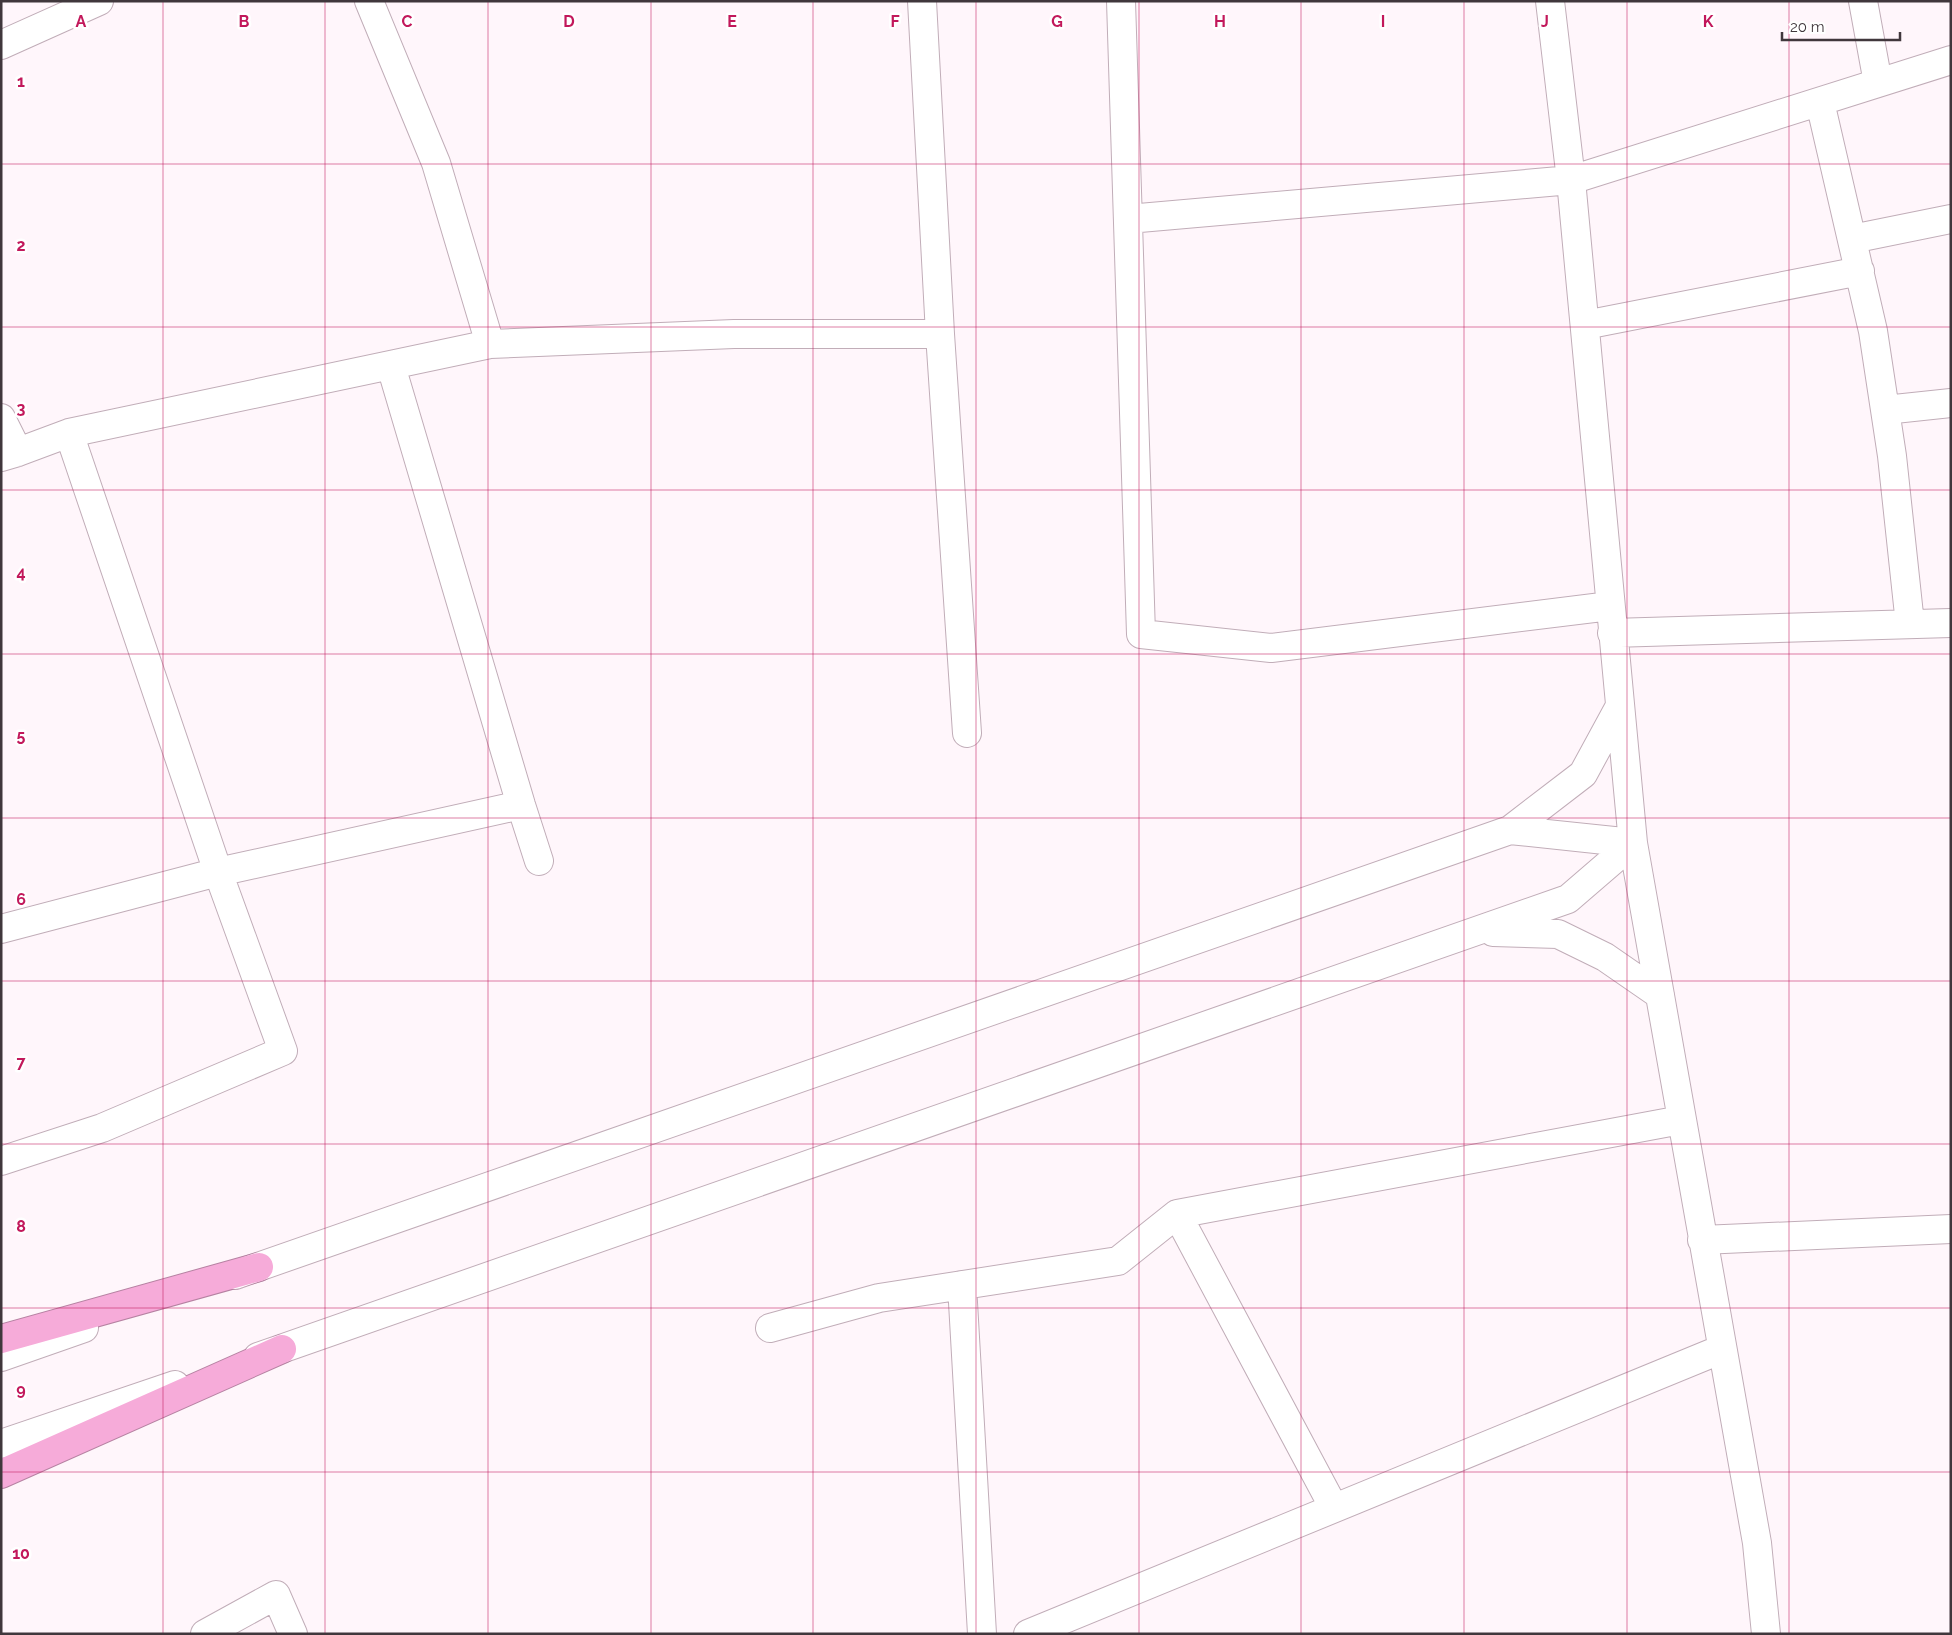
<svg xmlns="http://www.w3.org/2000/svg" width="1952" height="1635" viewBox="0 0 1952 1635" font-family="Raleway,sans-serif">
	<rect width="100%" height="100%" fill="#fff6fb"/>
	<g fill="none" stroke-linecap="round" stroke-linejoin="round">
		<defs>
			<path id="minor" d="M369,1L436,163L490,344
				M922,1L940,334L967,733
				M1121,1L1141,634L1271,648L1610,606
				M1550,1L1571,180L1633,843L1757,1543L1766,1634
				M1863,1L1878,83
				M1,45L99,1
				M1820,102L1873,331L1892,456L1910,624
				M1128,219L1571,180L1951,60
				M1852,239L1951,219
				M1585,325L1860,271
				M391,366L521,805L539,861
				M1885,410L1951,403
				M1,418L18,452
				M1,457L18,452L69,433L490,344L734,334H940
				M1612,633L1951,623
				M1510,830L1583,774L1620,706
				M1,929L218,872L521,805
				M1493,932L1558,934L1605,957L1660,995
				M1,1161L102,1128L283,1051L218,872L69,433
				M1177,1214L1334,1508
				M1702,1240L1951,1229
				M235,1275L1510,830L1633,843
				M962,1285L982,1634
				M770,1328L879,1298L1118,1261L1177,1214L1681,1120
				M1,1357L84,1328
				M258,1357L1568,899L1633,843
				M1,1444L175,1385
				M205,1634L276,1595L293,1634
				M1028,1634L1722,1349"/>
			<path id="highway" d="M1,1339L259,1267
				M1,1474L282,1349"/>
		</defs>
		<use href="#minor" stroke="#c1adb8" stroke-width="30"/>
		<use href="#highway" stroke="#b682a2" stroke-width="30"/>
		<use href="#minor" stroke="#fff" stroke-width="28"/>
		<use href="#highway" stroke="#f6abd9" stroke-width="28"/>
	</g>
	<path fill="none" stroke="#c2185b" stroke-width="1" stroke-opacity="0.55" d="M163,1V1634M325,1V1634M488,1V1634M651,1V1634M813,1V1634M976,1V1634M1139,1V1634M1301,1V1634M1464,1V1634M1627,1V1634M1789,1V1634M1,164H1951M1,327H1951M1,490H1951M1,654H1951M1,818H1951M1,981H1951M1,1144H1951M1,1308H1951M1,1472H1951"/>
	<g font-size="16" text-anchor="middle" font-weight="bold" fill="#c2185b" stroke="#fff" stroke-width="5" stroke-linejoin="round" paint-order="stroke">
		<text x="81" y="27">A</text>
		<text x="244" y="27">B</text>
		<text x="407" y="27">C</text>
		<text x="569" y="27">D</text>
		<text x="732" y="27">E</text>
		<text x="895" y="27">F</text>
		<text x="1057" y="27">G</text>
		<text x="1220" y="27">H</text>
		<text x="1383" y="27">I</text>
		<text x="1545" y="27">J</text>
		<text x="1708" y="27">K</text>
		<text x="21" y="87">1</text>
		<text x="21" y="251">2</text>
		<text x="21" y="414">3</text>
		<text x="21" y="578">4</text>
		<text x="21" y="741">5</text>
		<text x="21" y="905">6</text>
		<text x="21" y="1068">7</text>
		<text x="21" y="1232">8</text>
		<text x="21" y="1395">9</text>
		<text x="21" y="1559">10</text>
	</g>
	<rect width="1952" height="1635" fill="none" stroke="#40373c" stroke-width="5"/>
	<path d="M1782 32v8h118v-8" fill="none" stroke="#40373c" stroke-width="2.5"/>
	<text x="1790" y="32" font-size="15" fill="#40373c" stroke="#ffffff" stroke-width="4" paint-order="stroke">20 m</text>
</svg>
